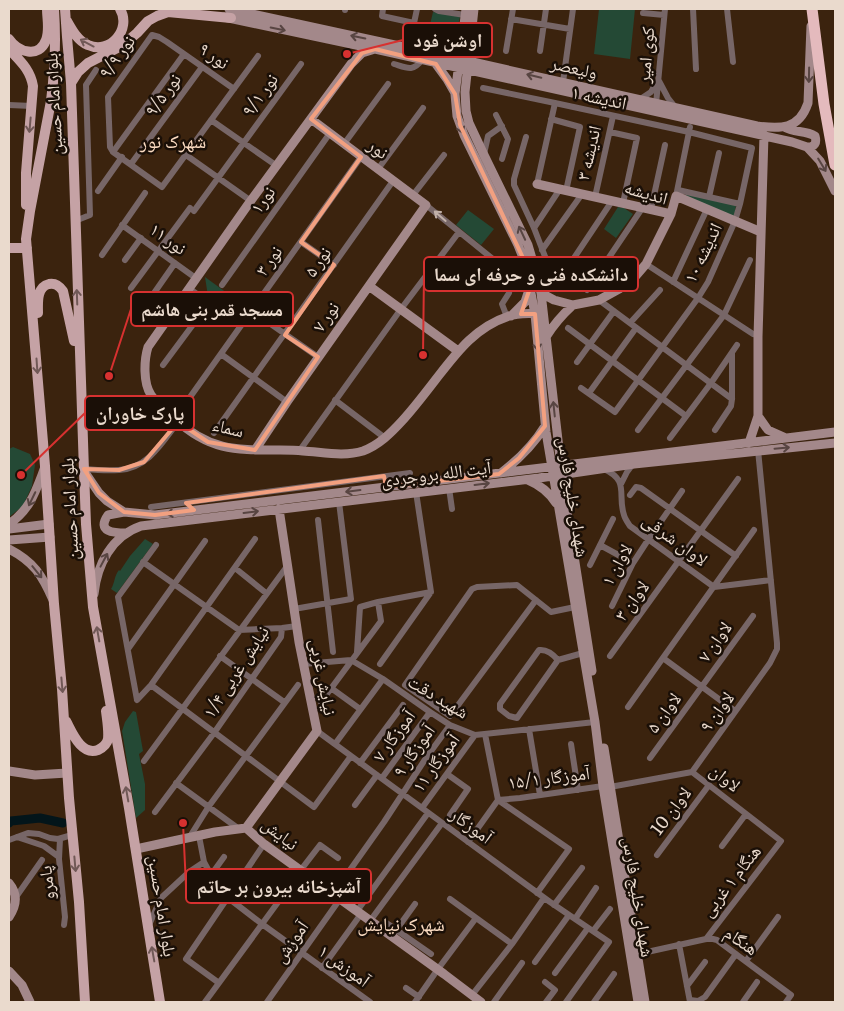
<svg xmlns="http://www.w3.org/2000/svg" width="844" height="1011" viewBox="0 0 844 1011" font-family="Literata,'Noto Naskh Arabic',serif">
	<rect width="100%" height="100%" fill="#3b230e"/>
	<path fill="#244935" d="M599,9H635L630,59L594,54Z
		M433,12L460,16C459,29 447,45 433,47C427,47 419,44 413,43L416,30L428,33Z
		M686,193L736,205L734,219L685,197Z
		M618,207L624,208L633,214L616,238L604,229Z
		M468,210L494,229L481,245L456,225Z
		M205,277L238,301L246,318L229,313L209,303Z
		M13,447L30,454L35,465L32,486L23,506L9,517V449Z
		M145,539L153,544L117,593L111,589C115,583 114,576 119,570L120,571L130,556Z
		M133,711L136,712L143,751L139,754L145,784V810L136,818L122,731L125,722Z"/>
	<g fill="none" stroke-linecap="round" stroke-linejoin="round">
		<path stroke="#03151a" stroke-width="9" d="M9,823L11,821L40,818L63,823"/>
		<path stroke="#776667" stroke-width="6" d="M383,9L382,16L414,23L417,9
			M435,9L439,11L465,15
			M693,9L696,69
			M727,9L733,62
			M345,10V9
			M643,13L664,15
			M511,19L570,29
			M506,51L513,9
			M540,51L546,9
			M394,64C407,68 413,72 422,60
			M659,81L668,98L676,108
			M563,82L573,9
			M483,88L555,103
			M234,89L167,42L159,37L152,35L108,97L110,147L113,152L162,187C194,143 226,99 258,56
			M639,100L651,92L656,83
			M656,104L665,9
			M9,105L32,106
			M496,115L508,139L502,159
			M551,119L580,127L566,191
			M211,120L277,166
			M610,132L637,138L623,203
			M526,137L514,179V185L534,228L556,285
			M344,144L388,84
			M113,152L184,54
			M484,154L488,136L502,126
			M186,155L251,201
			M131,164L202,67
			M378,169L423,108
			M537,184L555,103L689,132L752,148L740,204L735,221L708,282L698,298L615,412L581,388
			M678,190L740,204
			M98,191L122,157
			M413,195L444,155
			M676,196L690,127
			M595,197L613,116
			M709,197L719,153
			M426,205L504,268L509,276L510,287L509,293L502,304L507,317
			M651,209L665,145
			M194,211L301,64
			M75,221L90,215L86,85L96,70
			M122,225L197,279
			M534,228L560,189
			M301,242L334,265
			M542,250L582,194
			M102,255L145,193
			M125,260L141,238
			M646,264L753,334
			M673,282L707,209
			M222,285L330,133
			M556,285L612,201
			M131,288L190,208
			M587,290L643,207
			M152,296L175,263
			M599,300L732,399
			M252,311L318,357
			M630,323L660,290
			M568,328L686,416
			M221,354L287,402
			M577,362L614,311
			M163,365L209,303L190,289
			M589,393L636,328
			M335,400L385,438
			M183,407L361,157
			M638,430L724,315L750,260
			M715,430L731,406L732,399V353
			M214,433L393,181
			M670,438L711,383L737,345
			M300,450L401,309L459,232
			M84,469C95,470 108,471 119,470C148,468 162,443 178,422
			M604,469C630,481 617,494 624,515C625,519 628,523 630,526L714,587L771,580
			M621,484L627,472L633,464
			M449,488L452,509
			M630,495L636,487L641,488L736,556
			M151,507L410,473
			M318,520L333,652
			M600,545L633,563
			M143,562L239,630L282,628L297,626
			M590,565L613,519
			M235,568L266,593
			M536,600L450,716L405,685L472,589L477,587L517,585L551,612L575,607
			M612,606L633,563L648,540L682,491
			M294,609L351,599L339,502
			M128,649L205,541
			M357,652L360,607L378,602
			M220,656L284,702
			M610,656L738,479
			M663,658L735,711
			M558,660C553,654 547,649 539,650L500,704V709L509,716L517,718L558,660L583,653
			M303,664L351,660L383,679L430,712L450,725L475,735L595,722
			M380,664L431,592L416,492
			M151,685L314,807L351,756
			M331,688L360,709
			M137,700L151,685L255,539
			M137,700L118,597L156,545
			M321,702L381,621L378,602L431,592
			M628,707L754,530
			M529,729L540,795
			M317,731L550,902L609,942L566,1002
			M335,744L383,679
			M571,744L578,790
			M650,758L753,616
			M144,761L288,565
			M360,763L403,705
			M692,772L770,663L777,649V643L758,450
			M447,774L468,789L450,815
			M382,778L430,712
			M176,783L239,829
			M610,787L692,772L781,841L706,939
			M498,800L569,849L537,893
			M498,800L520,798L603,786
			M355,805L377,775
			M422,808L475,735
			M155,812L214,733L281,637L282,628
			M199,836L204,862L211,875L227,897L262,924L370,1002
			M17,837L44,846L59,857
			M189,838L209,806L298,685
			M60,839L59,859L65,917L64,925
			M9,840L28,833L39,834L50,838L58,839L72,835
			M468,842L498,800L485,734
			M722,846L746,814
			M657,855L709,785
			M300,871L320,845L338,858
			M211,875L224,857
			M333,894L384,822L426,758L450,725
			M16,897L42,860
			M450,899L512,944
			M554,905L582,868
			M357,911L428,813
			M575,919L596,888
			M370,921L442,823
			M385,922L431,954
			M149,925L161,898L189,872L204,862
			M593,931L610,909
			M394,933L415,904
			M679,944L690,1002
			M638,954L706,939H713L717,940L791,995L786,1002
			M746,961L778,917
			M535,962L569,915
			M322,968L361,914
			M555,973L588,928
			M545,982L555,990L546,1002
			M219,983L186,959L264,844
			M687,986L705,962
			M406,988L419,997
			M472,995L512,944L544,898
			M690,1000L698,1001L705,997L736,954
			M205,1002L295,879
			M267,1002L340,899
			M415,1002L438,969L476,918
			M494,1002L522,963
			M594,1002L614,974
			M743,1002L757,982"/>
		<path stroke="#a3888a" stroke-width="9" d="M229,9L459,59L757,126C780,129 799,130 808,103L811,26
			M466,9L455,94L457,116L464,135L518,245L524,260L530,288L535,314L546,432L595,722L603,786L638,1002
			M474,9L465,92L466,111L469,123L484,155L528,245L533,262L541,293L564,492L592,671
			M224,17L375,49L792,142L807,147L820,161L835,191
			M375,49L362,53L351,64L247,206L148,347C144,360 143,383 151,395C157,404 166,412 175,419C210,451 235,450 280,450C288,450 295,450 303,451C322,452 344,457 363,451C379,445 391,433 402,421C413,409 423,396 433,383C455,355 473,328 509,316C518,313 529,314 539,313
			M437,54L450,47L462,37
			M436,64L447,79L455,93
			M784,127C794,133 805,130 815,136C817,143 815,147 807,147
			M537,184L671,214
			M369,286L458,351
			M541,293L554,300L573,305L599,300L619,289L634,278L646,264L671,214L676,196L761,232
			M511,316L525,302L529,290
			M546,337C554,324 562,315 573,305
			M758,416L768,430L786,438
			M749,443L758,416V337L764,135
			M255,450L287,402L426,205L311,119
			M84,471L99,493L107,501L124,512L155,515L835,432
			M501,473C518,460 534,444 545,426
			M528,480C540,485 549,492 556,503
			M124,512L108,515C96,532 114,533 126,533
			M9,524C31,509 36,490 45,467
			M9,529L49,524
			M9,540L50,537
			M9,549C34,562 42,575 53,600
			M94,594C97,564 112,536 141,526L539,478L634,464L835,443
			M604,748L645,1002
			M9,771L35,775L67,773
			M246,828L317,731L299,642L279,509
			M136,849L215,832L246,828L264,844L444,974L481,1002
			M9,883C18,894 17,905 9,917
			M9,971L22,985L30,1002"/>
		<path stroke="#c5a2a5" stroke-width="10" d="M54,9C56,39 55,70 51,101L30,211L26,239L45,466L54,604L62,689L69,798L79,902L85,1002
			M65,9L67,37L71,83L84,471L86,524L93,607L129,808L160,1002
			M67,21C72,30 78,41 88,45C110,55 132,29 120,9
			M9,39C18,52 39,59 46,40C50,30 47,19 47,9
			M9,49C20,61 30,69 33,86L26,173V205
			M71,83L78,72L88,63L123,45L137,33L148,21L157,16L168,12L231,18
			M10,248H27
			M38,313C38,304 36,287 49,284C56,283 59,286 63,291L74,341
			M66,721C72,732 81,756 98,750C102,748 107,744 108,739C109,730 107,720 106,711"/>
		<path stroke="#e4babd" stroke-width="11" d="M812,9L824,104L835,165"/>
	</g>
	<defs><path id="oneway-shaft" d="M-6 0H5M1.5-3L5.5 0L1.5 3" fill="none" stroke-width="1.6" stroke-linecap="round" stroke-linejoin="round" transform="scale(1.25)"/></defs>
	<g stroke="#584542">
		<use href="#oneway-shaft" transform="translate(278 29) rotate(12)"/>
		<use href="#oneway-shaft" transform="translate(358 37) rotate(-168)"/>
		<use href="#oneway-shaft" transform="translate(809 75) rotate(91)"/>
		<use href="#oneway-shaft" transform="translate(534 76) rotate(-167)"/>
		<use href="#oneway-shaft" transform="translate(460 126) rotate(70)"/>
		<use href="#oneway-shaft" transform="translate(822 165) rotate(59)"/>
		<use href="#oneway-shaft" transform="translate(522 233) rotate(-115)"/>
		<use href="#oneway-shaft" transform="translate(537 343) rotate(84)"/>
		<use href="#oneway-shaft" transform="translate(554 409) rotate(-96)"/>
		<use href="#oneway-shaft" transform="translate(782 448) rotate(-5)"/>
		<use href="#oneway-shaft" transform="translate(482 484) rotate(-7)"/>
		<use href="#oneway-shaft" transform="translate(353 491) rotate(173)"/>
		<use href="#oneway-shaft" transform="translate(32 499) rotate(116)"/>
		<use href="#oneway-shaft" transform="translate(251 512) rotate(-7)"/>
		<use href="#oneway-shaft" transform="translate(174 513) rotate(173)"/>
		<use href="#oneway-shaft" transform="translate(104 560) rotate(-62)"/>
		<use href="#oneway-shaft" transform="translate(37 572) rotate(51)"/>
	</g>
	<g stroke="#705856">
		<use href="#oneway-shaft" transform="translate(87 43) rotate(-152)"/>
		<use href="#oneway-shaft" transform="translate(30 125) rotate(95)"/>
		<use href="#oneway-shaft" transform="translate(77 297) rotate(-92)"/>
		<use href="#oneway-shaft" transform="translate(37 366) rotate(86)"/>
		<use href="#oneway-shaft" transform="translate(98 634) rotate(-100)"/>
		<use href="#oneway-shaft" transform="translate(62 685) rotate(85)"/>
		<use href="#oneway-shaft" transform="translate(127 794) rotate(-100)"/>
		<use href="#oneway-shaft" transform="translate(75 864) rotate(85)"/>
		<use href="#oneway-shaft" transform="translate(153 954) rotate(-100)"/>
	</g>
	<use stroke="#c2b1a9" href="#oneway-shaft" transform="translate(440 216) rotate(-139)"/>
	<path fill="none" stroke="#f2a080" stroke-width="4" stroke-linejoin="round" d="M375,49L436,64L455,94L460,125L524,260L530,288L521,314H535L545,426L519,458L499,474L386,487L384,476L186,503L194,510L155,515L124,512L99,493L84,469L119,470L144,462L178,422L208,442L255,450L318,357L285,335L334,265L301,242L361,157L311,119L362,53Z"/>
	<g text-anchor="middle" stroke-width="5" stroke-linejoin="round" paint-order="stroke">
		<g font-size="18" fill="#eadacd" stroke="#1a0f07">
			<text transform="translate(646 55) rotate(-85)" y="6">کوی امیر</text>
			<text transform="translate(214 56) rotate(35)" y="6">نور ۹</text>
			<text transform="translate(117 57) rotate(-54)" y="6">نور ۹/۹</text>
			<text transform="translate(574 68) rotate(13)" y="6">ولیعصر</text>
			<text transform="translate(163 95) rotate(-54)" y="6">نور ۹/۵</text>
			<text transform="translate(260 95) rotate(-54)" y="6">نور ۹/۱</text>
			<text transform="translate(599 98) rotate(12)" y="6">اندیشه ۱</text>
			<text transform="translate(54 104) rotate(-93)" y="6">بلوار امام حسین</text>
			<text transform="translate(378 149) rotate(37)" y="6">نور</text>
			<text transform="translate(589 153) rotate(-77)" y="6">اندیشه ۳</text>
			<text transform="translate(646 193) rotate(16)" y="6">اندیشه</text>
			<text transform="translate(263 200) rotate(-54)" y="6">نور۱</text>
			<text transform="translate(168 239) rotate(36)" y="6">نور ۱۱</text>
			<text transform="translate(703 253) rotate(-64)" y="6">اندیشه ۱۰</text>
			<text transform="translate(269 261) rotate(-55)" y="6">نور ۳</text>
			<text transform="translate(318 262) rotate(-55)" y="6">نور ۵</text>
			<text transform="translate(326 317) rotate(-55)" y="6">نور ۷</text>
			<text transform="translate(228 428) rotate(14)" y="6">سماء</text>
			<text transform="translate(436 474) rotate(-7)" y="6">آیت الله بروجردی</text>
			<text transform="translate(573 497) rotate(81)" y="6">شهدای خلیج فارس</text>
			<text transform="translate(70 509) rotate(-93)" y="6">بلوار امام حسین</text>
			<text transform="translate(675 540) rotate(36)" y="6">لاوان شرقی</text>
			<text transform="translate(617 565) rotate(-61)" y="6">لاوان ۱</text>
			<text transform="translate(632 601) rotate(-54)" y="6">لاوان ۳</text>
			<text transform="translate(715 642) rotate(-55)" y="6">لاوان ۷</text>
			<text transform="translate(236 672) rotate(-57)" y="6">نیایش غربی ۱/۴</text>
			<text transform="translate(323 677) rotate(79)" y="6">نیایش غربی</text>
			<text transform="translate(438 697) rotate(31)" y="6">شهید دقت</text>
			<text transform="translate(717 712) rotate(-54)" y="6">لاوان ۹</text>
			<text transform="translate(664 713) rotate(-54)" y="6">لاوان ۵</text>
			<text transform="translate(394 736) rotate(-54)" y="6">آموزگار ۷</text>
			<text transform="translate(414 751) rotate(-55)" y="6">آموزگار ۹</text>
			<text transform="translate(436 763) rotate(-54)" y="6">آموزگار ۱۱</text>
			<text transform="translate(549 778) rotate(-7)" y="6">آموزگار ۱۵/۱</text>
			<text transform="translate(725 778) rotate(38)" y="6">لاوان</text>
			<text transform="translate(671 811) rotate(-53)" y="6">لاوان 10</text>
			<text transform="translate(471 826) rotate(36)" y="6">آموزگار</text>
			<text transform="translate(280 834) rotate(38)" y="6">نیایش</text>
			<text transform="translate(731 881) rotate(-52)" y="6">هنگام ۱ غربی</text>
			<text transform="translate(47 883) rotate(-96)" y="6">پامرو</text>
			<text transform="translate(638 897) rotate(81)" y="6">شهدای خلیج فارس</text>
			<text transform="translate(162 906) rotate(81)" y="6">بلوار امام حسین</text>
			<text transform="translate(741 941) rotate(34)" y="6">هنگام</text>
			<text transform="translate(291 942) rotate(-55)" y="6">آموزش</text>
			<text transform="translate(344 966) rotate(36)" y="6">آموزش ۱</text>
		</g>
		<g font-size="19" fill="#fadac0" stroke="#1a0f07">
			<text x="173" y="148">شهرک نور</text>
			<text x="401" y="931">شهرک نیایش</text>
		</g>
	</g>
	<path fill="none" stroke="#d73130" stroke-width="2" d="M347 54L403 40M423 355L424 274M109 376L131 309M21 475L85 413M183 823L186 886"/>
	<g fill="#d73130" stroke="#1a0f07" stroke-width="2">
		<circle cx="347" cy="54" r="5"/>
		<circle cx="423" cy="355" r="5"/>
		<circle cx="109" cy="376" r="5"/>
		<circle cx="21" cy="475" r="5"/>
		<circle cx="183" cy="823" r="5"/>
	</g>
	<g fill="#1a0f07" stroke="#d73130" stroke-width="2">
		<rect x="403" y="23" width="89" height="34" rx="5"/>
		<rect x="424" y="257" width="214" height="34" rx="5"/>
		<rect x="131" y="292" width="162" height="34" rx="5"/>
		<rect x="85" y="396" width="109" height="34" rx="5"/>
		<rect x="186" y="869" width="185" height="34" rx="5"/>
	</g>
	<g font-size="19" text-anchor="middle" font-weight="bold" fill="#eadacd">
		<text x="448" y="47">اوشن فود</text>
		<text x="531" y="281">دانشکده فنی و حرفه ای سما</text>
		<text x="212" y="316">مسجد قمر بنی هاشم</text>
		<text x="140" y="420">پارک خاوران</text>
		<text x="279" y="893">آشپزخانه بیرون بر حاتم</text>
	</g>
	<rect width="844" height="1011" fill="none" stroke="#eadacd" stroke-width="20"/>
</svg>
